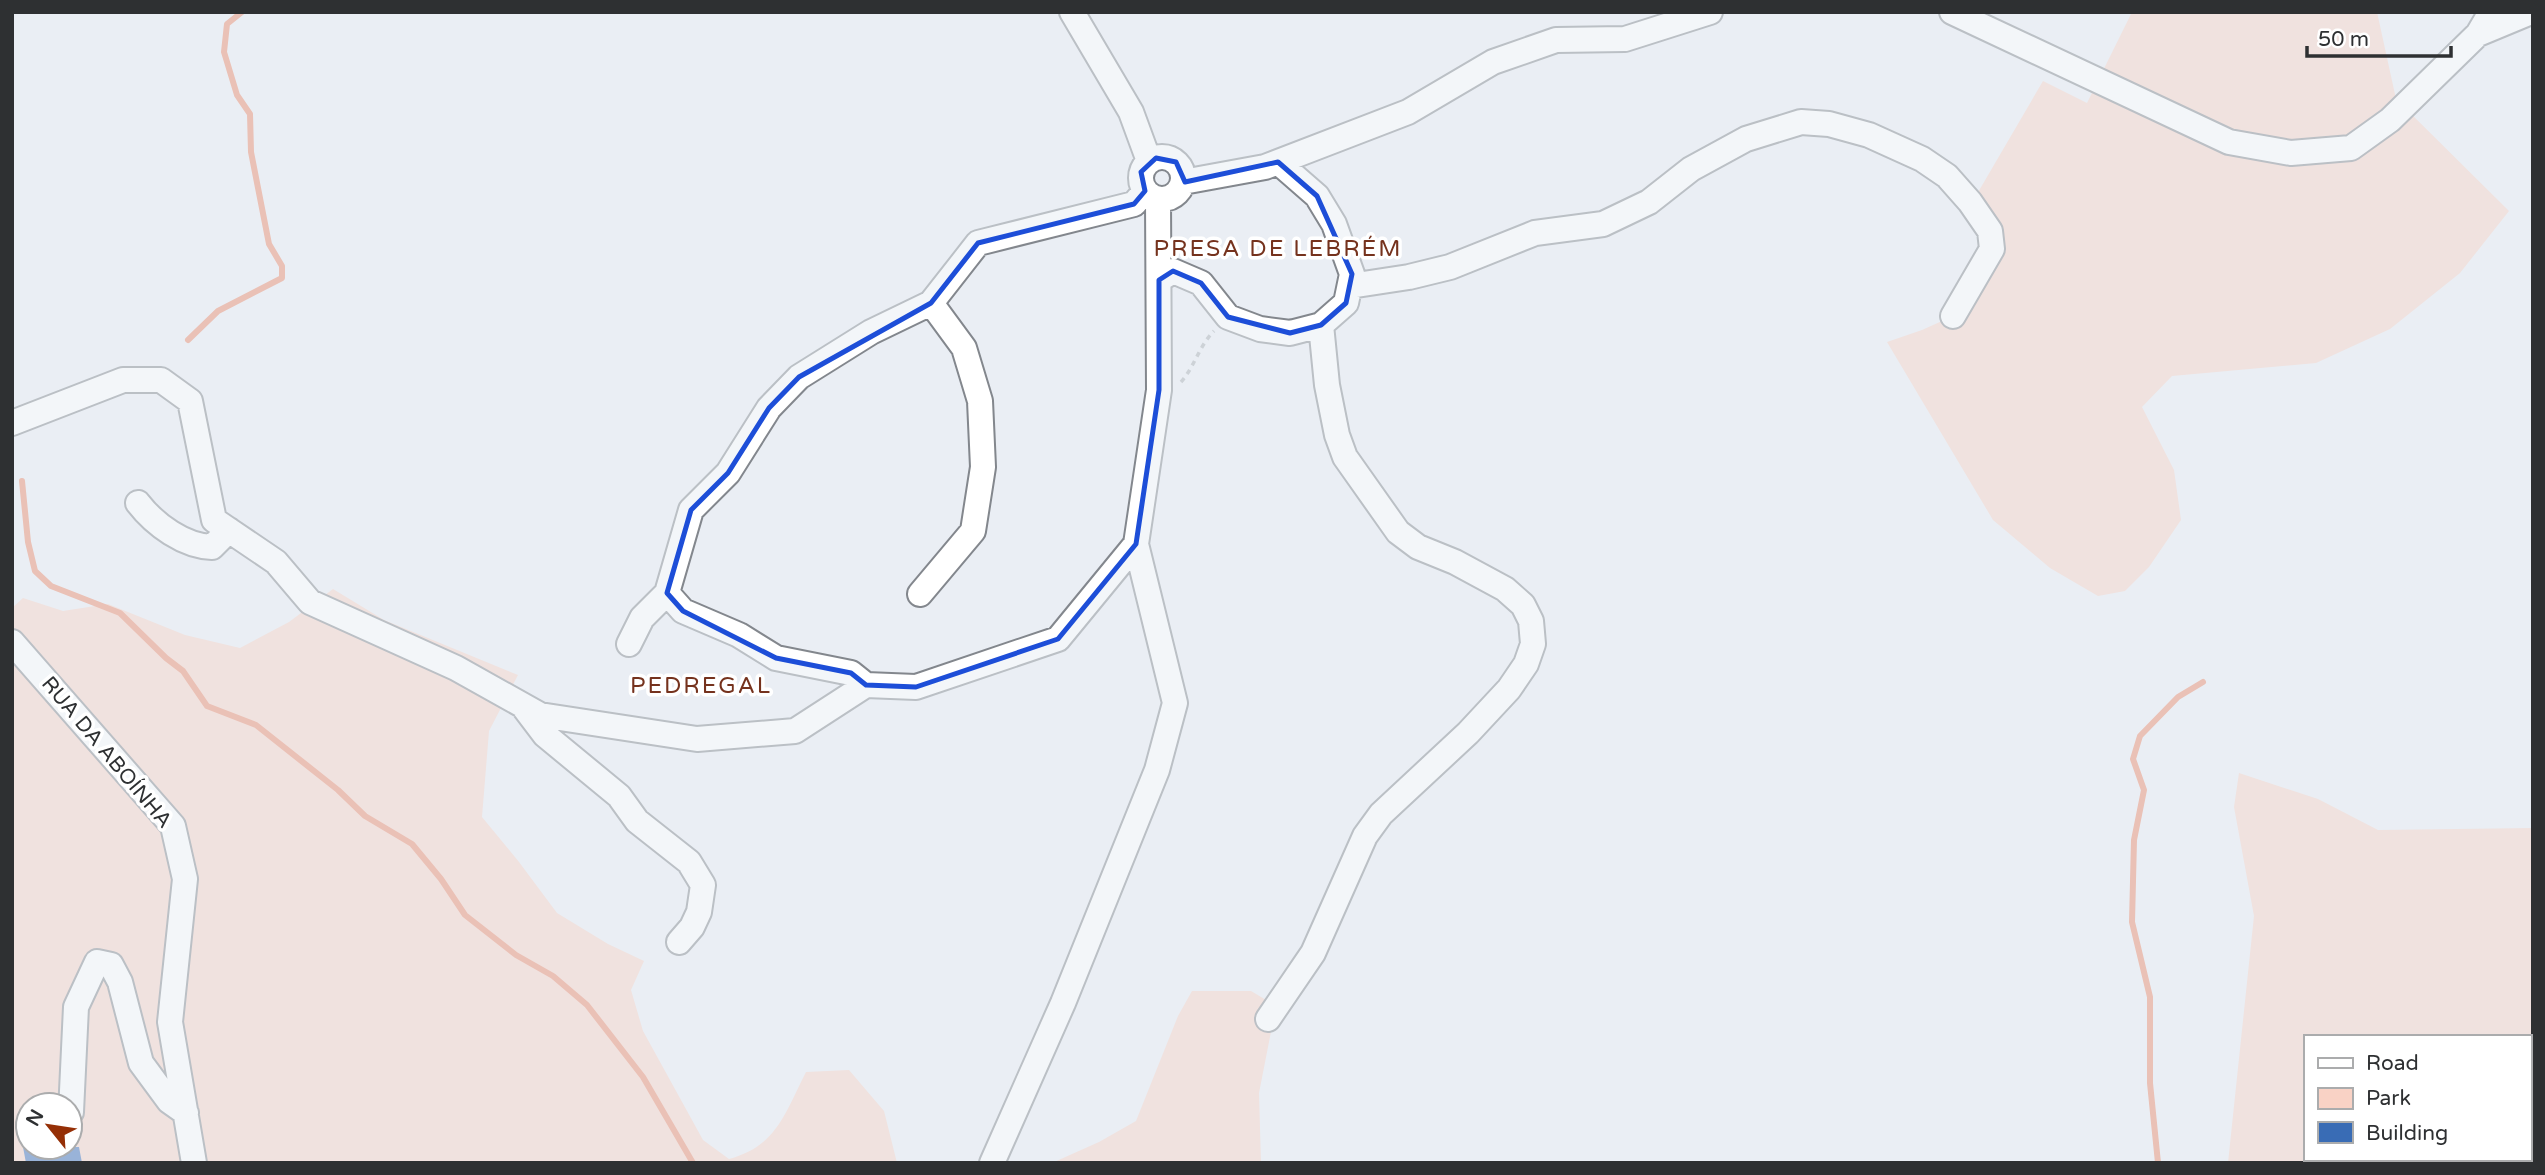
<svg xmlns="http://www.w3.org/2000/svg" width="2545" height="1175" viewBox="0 0 2545 1175" font-family="'Varela Round',sans-serif">
	<rect width="100%" height="100%" fill="#eaeef4"/>
	<path fill="#f9d2c5" fill-rule="evenodd" d="M2132,12H2377L2396,99L2509,211L2460,273L2390,329L2316,363L2172,376L2142,407L2174,470L2181,520L2149,567L2125,591L2098,596L2050,568L1993,520L1887,342L1922,330L1962,312L2002,241L1970,206L2043,81L2087,103Z
		M333,589L384,620L518,675L489,731L482,817L519,862L557,913L608,944L644,961L631,990L643,1031L703,1140L729,1159C777,1146 785,1113 806,1072L849,1070L884,1111L897,1163H12V608L23,598L63,611L108,604L185,635L240,648L289,622ZM28,1105H70V1147H28Z
		M2239,773L2318,799L2378,830L2533,828V1163H2228L2254,916L2234,807ZM2305,1037H2529V1159H2305Z
		M1192,991H1251L1276,1006L1259,1093L1261,1163H1052L1099,1142L1136,1121L1178,1016Z"/>
	<g fill="none" stroke-linecap="round" stroke-linejoin="round">
		<path stroke="#eb896a" stroke-width="6" d="M188,340L218,311L282,278V266L269,244L251,152L250,114L237,95L224,52L227,24L242,12
			M22,481L28,542L35,571L51,586L120,613L166,658L183,671L207,706L256,725L338,790L365,816L412,844L441,879L465,915L516,955L553,976L587,1005L643,1077L693,1163
			M2158,1163L2150,1083V997L2132,922L2134,840L2144,790L2133,759L2140,736L2178,697L2203,682"/>
	</g>
	<path fill="#396cb5" d="M23,1147H79L82,1163H26Z"/>
	<g fill="none" stroke-linecap="round" stroke-linejoin="round">
		<defs>
			<path id="minor" d="M1072,12L1131,112L1149,161
				M1952,12L2229,142L2291,153L2351,148L2390,120L2478,34L2491,12
				M2478,34L2531,12
				M1141 178a21 21 0 1 1 42 0a21 21 0 1 1-42 0Z
				M1183,182L1265,167L1408,112L1493,62L1556,40L1625,39L1710,12
				M1159,280L1173,271L1201,283L1228,317L1260,329L1290,333L1321,325L1346,303L1352,274L1334,224L1317,196L1278,162
				M1350,286L1409,277L1450,267L1535,233L1603,224L1649,202L1691,169L1746,139L1801,122L1829,124L1869,135L1922,159L1947,176L1970,202L1990,231L1992,249L1953,316
				M12,423L123,380H161L190,401L214,520L276,562L310,602L456,668L540,715L697,739L795,731L866,685L916,687L1058,639L1136,544L1159,390L1158,200
				M138,503C155,525 184,546 212,547L229,530
				M920,594L973,531L983,467L980,401L964,348L931,303
				M12,642L173,826L185,879L170,1022L194,1163
				M629,644L642,618L667,593
				M866,685L851,673L776,658L739,635L683,611L667,593L691,510L728,473L769,408L799,377L871,332L931,303L978,243L1134,204L1145,191
				M523,706L545,735L619,796L637,821L689,862L703,885L699,912L692,927L679,942
				M1268,1019L1313,953L1365,836L1381,814L1468,733L1509,689L1526,664L1533,644L1531,621L1523,605L1505,589L1455,562L1418,547L1398,532L1345,457L1337,435L1327,385L1321,325
				M71,1112L76,1007L97,962L111,965L120,982L141,1063L169,1101L186,1113
				M992,1163L1063,1003L1157,770L1175,703L1136,544"/>
		</defs>
		<use href="#minor" stroke="#83878d" stroke-width="28"/>
		<path stroke="#acafb4" stroke-width="3.5" stroke-dasharray="5 5" stroke-linecap="butt" d="M1181,382C1195,366 1199,346 1214,331"/>
		<use href="#minor" stroke="#fff" stroke-width="24"/>
	</g>
	<path d="M0 0H2545V1175H0ZM1156,158L1176,162L1185,182L1278,162L1317,196L1352,274L1346,303L1321,325L1290,333L1228,317L1201,283L1173,271L1159,280V390L1136,544L1058,639L916,687L866,685L851,673L776,658L683,611L667,593L691,510L728,473L769,408L799,377L931,303L978,243L1134,204L1145,191L1141,172Z" fill="#eaeef4" fill-opacity=".55" fill-rule="evenodd"/>
	<path fill="none" stroke="#1d4ed8" stroke-width="5" stroke-linejoin="round" d="M1156,158L1176,162L1185,182L1278,162L1317,196L1352,274L1346,303L1321,325L1290,333L1228,317L1201,283L1173,271L1159,280V390L1136,544L1058,639L916,687L866,685L851,673L776,658L683,611L667,593L691,510L728,473L769,408L799,377L931,303L978,243L1134,204L1145,191L1141,172Z"/>
	<g text-anchor="middle" stroke-width="7" stroke-linejoin="round" paint-order="stroke">
		<g font-size="21" fill="#2e3032" stroke="#fff">
			<text transform="translate(107 752) rotate(50)" y="7">RUA DA ABOÍNHA</text>
		</g>
		<g font-size="23" letter-spacing="2" fill="#75321d" stroke="#fff">
			<text x="1278" y="256">PRESA DE LEBRÉM</text>
			<text x="701" y="693">PEDREGAL</text>
		</g>
	</g>
	<rect width="2545" height="1175" fill="none" stroke="#2e3032" stroke-width="28"/>
	<rect x="2304" y="1035" width="228" height="126" fill="#ffffff" stroke="#abacad" stroke-width="2"/>
	<rect x="2318" y="1058" width="35" height="10" fill="#ffffff" stroke="#abacad" stroke-width="2"/>
	<text x="2366" y="1070" font-size="21" fill="#2e3032">Road</text>
	<rect x="2318" y="1088" width="35" height="21" fill="#f9d2c5" stroke="#abacad" stroke-width="2"/>
	<text x="2366" y="1105" font-size="21" fill="#2e3032">Park</text>
	<rect x="2318" y="1122" width="35" height="21" fill="#396cb5" stroke="#abacad" stroke-width="2"/>
	<text x="2366" y="1140" font-size="21" fill="#2e3032">Building</text>
	<g transform="translate(49 1126) rotate(300)"><circle r="33" fill="#ffffff" stroke="#abacad" stroke-width="2"/>
	<path d="M0-5L12 26L0 18L-12 26Z" fill="#952f06"/>
	<text y="-10" font-size="19" font-weight="bold" text-anchor="middle" fill="#2e3032">N</text>
	</g>
	<path d="M2307 46v10h144v-10" fill="none" stroke="#2e3032" stroke-width="3.5"/>
	<text x="2318" y="46" font-size="21" fill="#2e3032" stroke="#ffffff" stroke-width="5" paint-order="stroke">50 m</text>
</svg>
